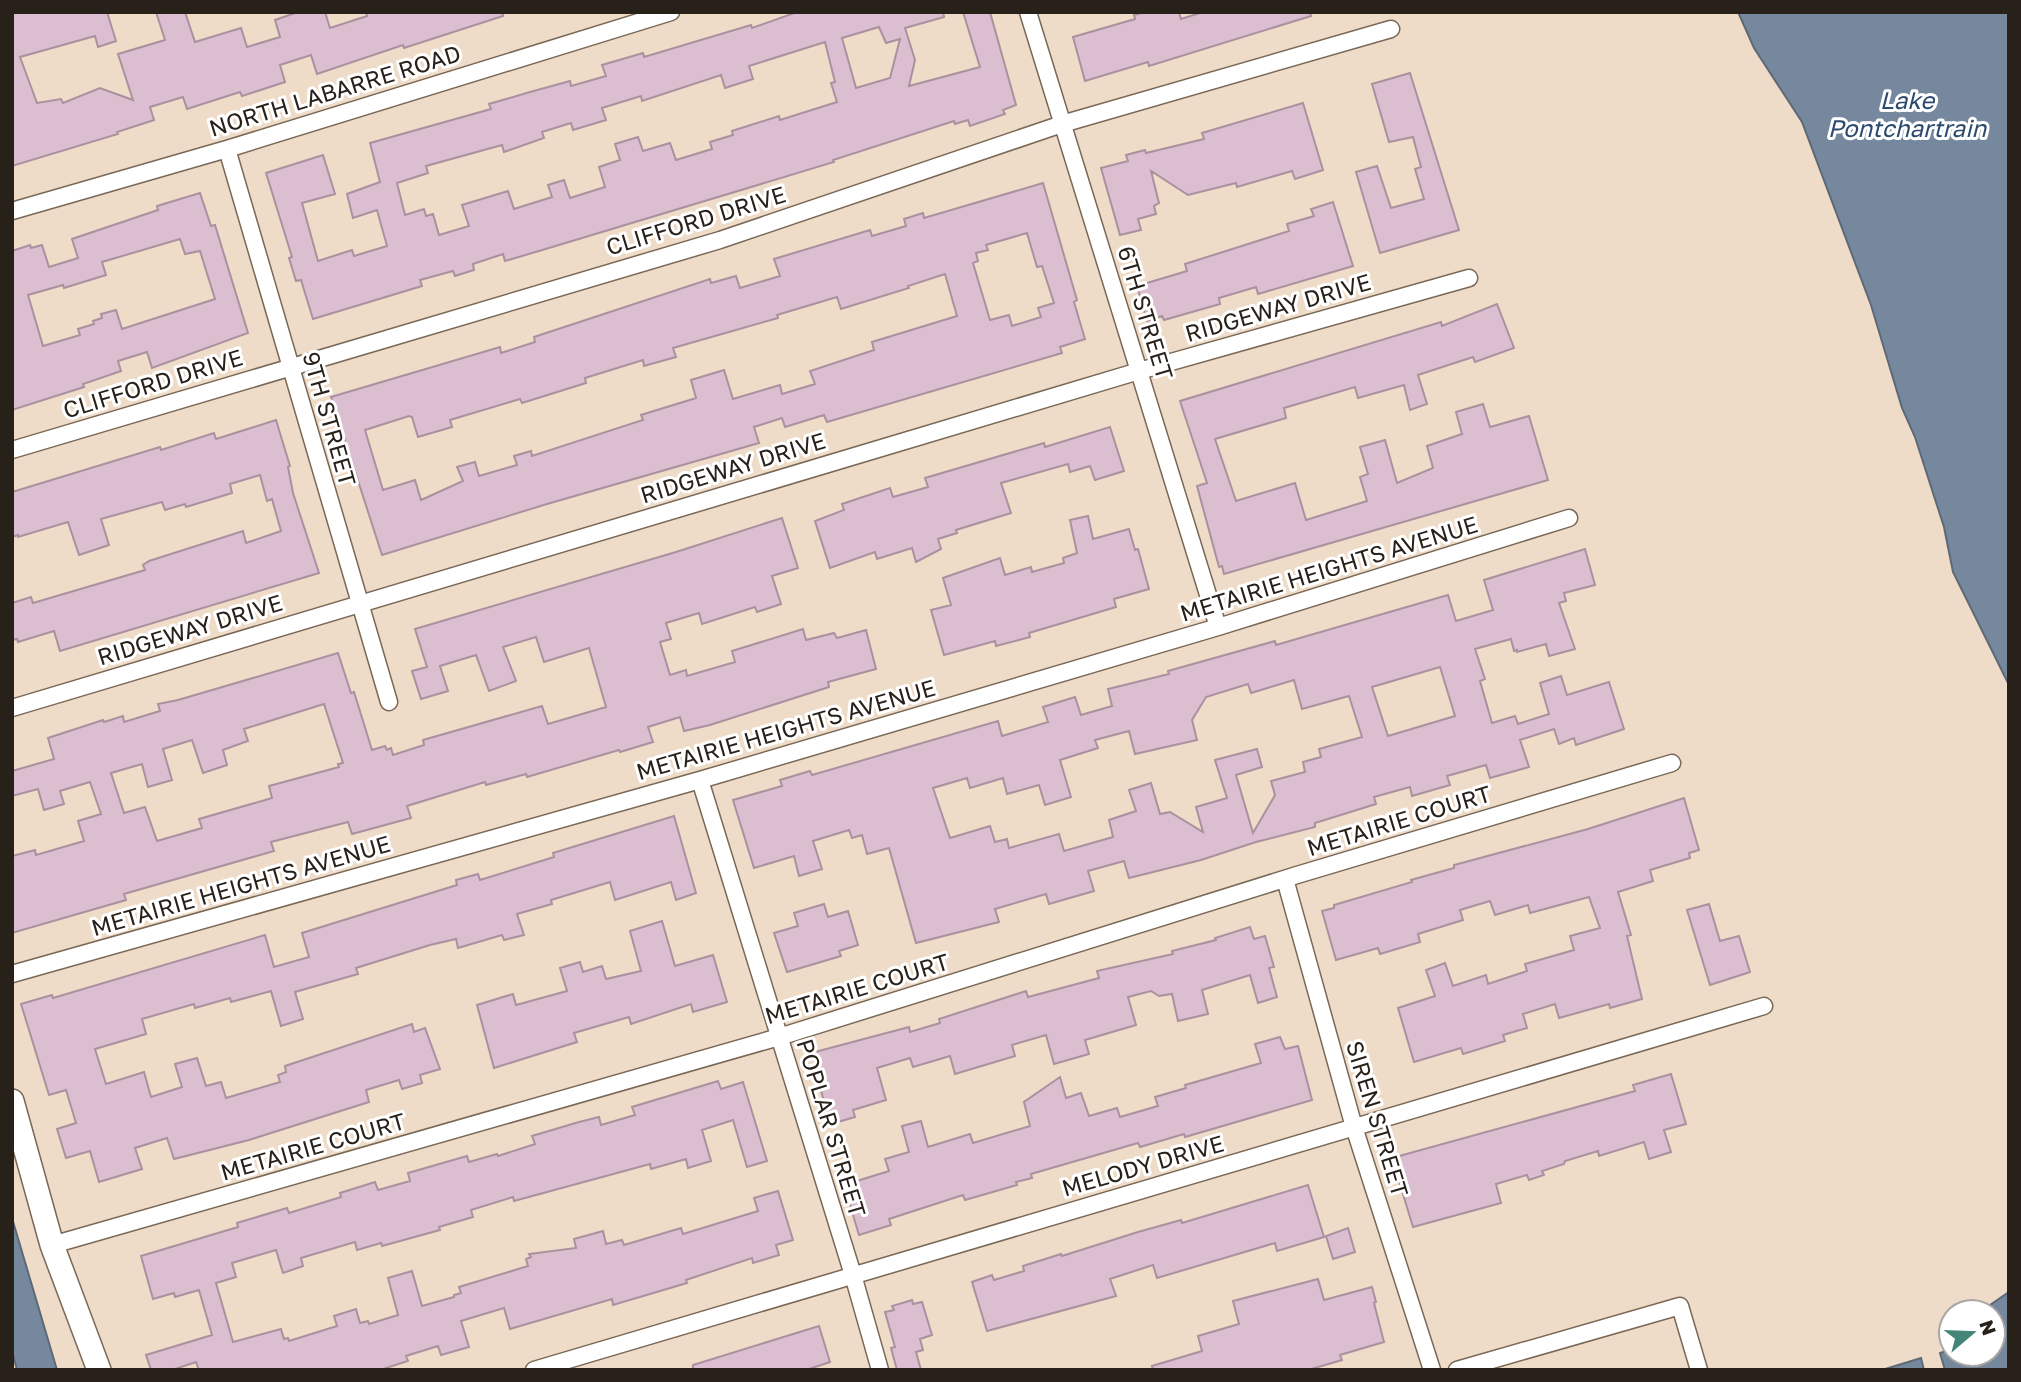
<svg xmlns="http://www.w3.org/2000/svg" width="2021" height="1382" viewBox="0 0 2021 1382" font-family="'Golos Text',sans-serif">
	<rect width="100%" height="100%" fill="#efdcc8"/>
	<path fill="#76889e" stroke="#5f6976" stroke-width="2" d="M1738,12H2009V685L1953,572L1944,527L1915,437L1902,408L1871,305L1802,122L1754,48Z
		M12,1218L57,1370H17L12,1351Z
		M2009,1292V1370H1945L1940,1353L1951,1349V1354H1993V1337L2003,1333L1993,1335V1312H1980Z
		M1921,1358L1924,1370H1882Z"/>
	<path fill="#dbbecf" stroke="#a9919f" stroke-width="2" fill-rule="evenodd" d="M12,12H107L116,41L98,47L95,36L20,57L37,103L61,99L63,103L100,88L133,100L118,54L165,40L156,12H185L195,42L241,28L247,47L280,37L275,20L298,12H325L330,28L367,16L366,12H503V16L404,48L403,45L317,74L311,55L280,65L285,82L242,96L240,92L187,109L183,97L150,107L154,120L117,132L118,134L12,166Z
		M797,12H943L944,17L905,28L915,60L909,86L980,67L963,12H990L1016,105L1003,110L1005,114L970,126L968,120L955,124L954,121L833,160L834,162L539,251L505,261L503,254L473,264L474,270L455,276L453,271L420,280L422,286L313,319L301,280L296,281L289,258L292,257L266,173L323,155L335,194L302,203L318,261L352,250L354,256L387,246L377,210L353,218L347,194L380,182L370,143L491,109L489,104L530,92L570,81L571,86L606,76L602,65L643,53L644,57L751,25L752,28ZM879,27L886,43L900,39L890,78L856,88L842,38ZM825,42L835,82L831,83L837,102L780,120L779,116L732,131L733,135L710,142L712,149L676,160L670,143L643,151L638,137L615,144L620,160L599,167L605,187L570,198L564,180L548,185L552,197L514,209L508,191L462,205L469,226L439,235L433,214L426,216L424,209L405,215L397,183L428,173L426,166L502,145L504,152L544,138L542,132L571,123L573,130L606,120L602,108L641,96L642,101L721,75L725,88L753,79L749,66Z
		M1145,12H1179L1181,19L1203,12H1310L1311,16L1149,66L1148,62L1085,81L1073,37L1135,19L1134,15Z
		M1410,73L1459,230L1380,253L1356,172L1377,166L1391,208L1424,199L1415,169L1421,167L1413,137L1389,142L1372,84Z
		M1303,103L1323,170L1295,179L1292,171L1237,187L1236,183L1188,195L1151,171L1159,203L1154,206L1156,214L1138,219L1141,230L1120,235L1101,168L1128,161L1126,155L1145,150L1146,153L1204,139L1202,133Z
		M1043,183L1077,300L1074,302L1085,339L1060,347L1062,353L827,422L824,415L785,427L782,418L754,427L759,443L547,504L382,555L331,397L500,347L501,353L535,342L534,337L710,279L711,283L736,276L740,288L780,276L774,259L870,230L872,236L906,226L904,219L923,213L924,218ZM1027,233L1037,267L1042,266L1054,303L1038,308L1041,317L1012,326L1009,315L990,320L973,263L978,261L976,253L988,250L986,245ZM945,274L957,316L872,342L874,350L810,371L815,384L782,394L780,385L733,399L724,370L691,380L696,398L641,415L643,420L532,456L531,451L514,456L517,465L479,476L475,462L457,467L463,481L421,500L415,480L383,490L365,430L409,416L412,417L418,437L452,427L450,420L520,399L522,403L586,383L585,378L643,360L644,366L676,357L673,348L778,318L777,315L837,297L841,309L909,288L908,286Z
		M200,193L211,226L215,225L248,333L152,368L147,352L118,361L121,371L83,384L84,387L12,410V251L30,245L31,248L42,245L49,267L78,258L72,239L158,210L157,206ZM180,239L185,254L200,251L215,299L122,329L116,310L101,314L102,318L93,321L94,324L78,329L80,335L43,346L28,295L63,285L64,288L106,275L102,262Z
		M1333,202L1353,266L1258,294L1256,287L1219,298L1220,304L1164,320L1162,316L1147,321L1137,286L1187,271L1185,264L1289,231L1287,224L1314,216L1311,209Z
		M1497,304L1514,348L1475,362L1473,357L1418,375L1427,404L1410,410L1404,385L1358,398L1355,387L1284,408L1286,418L1215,439L1236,501L1295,483L1306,520L1367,501L1360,477L1368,474L1360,447L1385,440L1397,483L1433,468L1427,446L1462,434L1456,412L1483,404L1490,427L1529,416L1548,480L1224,574L1222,566L1219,567L1197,486L1207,483L1180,401L1441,322L1442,326Z
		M276,420L290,466L288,467L293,493L319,573L60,651L54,631L18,642L17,639L12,640V603L31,597L33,603L145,570L143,565L149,561L243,531L246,543L281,531L272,499L267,501L260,475L230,484L232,493L186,507L185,504L165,510L162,502L101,519L109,545L79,555L68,522L18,537V535L12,537V492L160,447L161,450L214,433L216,439Z
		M1110,427L1124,471L1095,480L1090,466L1070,472L1068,464L1001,483L1011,513L956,530L957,533L938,539L941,549L916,562L912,548L877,559L875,552L830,568L815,521L844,510L842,504L890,488L893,497L928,487L925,478L1044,443L1045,447Z
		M1088,516L1093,539L1129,529L1135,550L1138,549L1149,589L1114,599L1116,607L1029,633L1030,637L996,646L995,641L944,655L931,610L951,605L943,578L1000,558L1005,575L1031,567L1032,572L1064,563L1063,558L1077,553L1070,520Z
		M782,518L798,568L772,576L781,604L757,612L755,607L702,624L699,613L666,623L671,639L660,642L670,675L686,670L687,676L735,662L732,651L803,629L806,640L834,633L837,638L866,630L876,669L828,682L829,687L710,725L684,731L680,717L648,727L653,742L620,752L619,750L527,777L526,774L486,785L485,782L407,806L411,818L352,834L348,822L271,842L274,851L124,894L126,900L12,933V856L35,850L36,855L84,841L78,821L101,814L90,782L60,791L64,804L44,810L38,789L12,796V771L54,759L48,738L103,720L104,722L123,716L124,722L160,711L158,704L178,700L338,653L351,693L354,692L372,750L385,746L387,750L391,748L393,755L424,745L423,740L542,706L548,724L606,707L589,648L544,662L536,637L503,647L516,681L489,691L476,655L440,666L448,691L421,699L412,671L427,667L415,629L676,552ZM324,704L343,763L338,764L339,767L269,786L272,798L199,819L202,828L157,841L145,807L124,813L111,773L142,764L148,787L172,780L163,749L192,740L203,773L227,765L223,750L248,741L244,729Z
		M1585,549L1595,585L1564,593L1566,601L1559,603L1575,649L1549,656L1546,644L1517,652V650L1514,651L1511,639L1475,649L1485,679L1480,681L1492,723L1515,716L1518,724L1549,714L1540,683L1561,676L1567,695L1609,682L1624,729L1576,745L1574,738L1559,744L1554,729L1520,740L1529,767L1490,778L1486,765L1447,776L1450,785L1412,796L1410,787L1374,797L1376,804L1315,823V827L1256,842L1201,860L1129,878L1124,861L1088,871L1094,891L1049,904L1046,894L995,909L999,922L916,943L889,848L867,854L862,835L852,838L849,830L813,841L822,869L799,876L794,856L754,868L733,800L782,786L780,780L810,771L812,775L998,721L1002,736L1048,722L1043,707L1075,697L1081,715L1112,706L1108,689L1169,674L1168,671L1275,641L1276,645L1448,595L1456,621L1493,610L1484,580ZM1440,667L1455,716L1388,736L1372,687ZM1294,680L1302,709L1349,696L1362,737L1319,749L1321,757L1303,762L1305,772L1271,781L1275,795L1253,833L1236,775L1262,767L1257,749L1215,760L1227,798L1196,807L1203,832L1170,812L1160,814L1151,783L1129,790L1136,811L1109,820L1113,837L1064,851L1059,834L1009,848L1007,839L995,842L990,826L950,838L933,788L967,778L970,788L1003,778L1007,794L1039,785L1045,805L1071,797L1060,760L1098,748L1095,740L1129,731L1135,754L1197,740L1192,720L1206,697L1248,684L1251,693Z
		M1684,798L1699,850L1689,853L1690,858L1650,870L1653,881L1618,892L1631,935L1627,936L1642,999L1610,1008L1609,1004L1559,1018L1555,1004L1523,1014L1527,1028L1503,1035L1505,1041L1463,1054L1461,1048L1414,1062L1398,1008L1435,996L1426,970L1445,963L1453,986L1486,975L1488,984L1527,971L1525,964L1574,950L1570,936L1600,928L1589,897L1530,913L1528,905L1495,915L1490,901L1460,910L1463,920L1418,934L1420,942L1380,954L1378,948L1336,960L1322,911L1334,908V905L1412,882L1411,880L1454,868V865L1588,829Z
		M674,816L696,893L676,900L671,882L615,900L610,882L551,900L552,904L517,914L524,935L504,940L502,935L458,948L456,939L430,945L356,968L358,974L295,992L303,1019L281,1026L271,991L231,1002L230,998L195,1008L194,1004L142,1019L146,1034L95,1049L106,1084L144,1072L151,1097L182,1087L175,1064L197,1058L206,1086L221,1082L226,1098L280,1082L278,1075L286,1072L285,1066L412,1024L414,1032L425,1028L440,1069L420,1075L422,1083L402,1089L399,1080L366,1090L369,1102L249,1140L174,1159L167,1138L135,1148L142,1169L99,1182L90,1151L66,1158L57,1129L76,1123L66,1090L49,1095L21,1004L52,995L53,998L265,935L274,967L309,957L302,933L457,885L456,880L478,874L480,880L554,857L553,853Z
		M824,904L828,917L848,911L858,945L839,951L841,956L787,972L774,933L798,926L794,913Z
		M1709,904L1720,941L1739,936L1750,972L1710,985L1687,910Z
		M662,921L675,966L713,955L727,1002L693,1012L691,1004L631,1024L629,1017L574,1033L577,1042L494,1068L477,1005L513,994L516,1005L567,991L560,968L580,962L583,972L602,966L606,979L641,971L630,931Z
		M1250,927L1254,939L1265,936L1274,967L1269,968L1277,997L1258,1003L1250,975L1202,990L1208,1014L1178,1021L1172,994L1159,996L1151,991L1128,997L1136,1025L1085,1040L1089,1054L1054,1064L1046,1035L1012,1045L1015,1056L955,1074L950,1056L913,1067L910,1058L877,1068L886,1100L853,1110L855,1117L831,1124L821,1091L826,1089L815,1052L909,1027L910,1032L940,1023L939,1019L1026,991L1028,997L1099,978L1097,971L1173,954L1172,951L1216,940L1215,938Z
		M1280,1037L1285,1049L1298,1046L1312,1100L1185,1137L1184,1134L1140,1147L1138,1143L1031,1174L1032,1178L1016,1182L1017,1185L965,1200L963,1195L889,1219L891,1225L859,1235L844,1185L889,1171L885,1159L909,1152L902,1126L921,1121L928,1147L970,1134L973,1143L1030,1126L1024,1102L1060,1077L1066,1098L1081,1093L1089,1116L1117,1108L1120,1117L1158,1106L1155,1097L1186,1088L1185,1085L1261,1063L1255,1044Z
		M1671,1074L1686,1124L1664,1130L1671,1152L1649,1159L1644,1142L1599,1156L1598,1151L1565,1161L1564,1164L1542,1171L1544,1175L1529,1180L1527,1175L1496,1184L1501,1203L1413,1227L1392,1158L1635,1091L1633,1085Z
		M718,1081L721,1089L743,1082L767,1161L747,1167L733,1120L702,1130L711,1161L688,1168L686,1159L651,1169L650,1164L514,1201L513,1197L471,1210L473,1217L439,1227L440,1230L382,1246L381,1243L357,1250L355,1242L301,1258L303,1266L283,1273L276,1250L232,1263L236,1277L216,1283L233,1342L281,1329L284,1339L288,1338L289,1341L337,1326L334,1316L356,1309L360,1323L368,1321L369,1324L398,1315L388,1278L412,1271L422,1306L454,1297V1295L461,1293L459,1287L528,1266L526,1259L531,1257L529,1254L576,1248L574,1239L603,1231L606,1244L622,1240L624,1245L681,1228L683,1234L758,1211L754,1198L778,1191L793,1240L776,1245L779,1255L753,1263L752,1258L686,1280L687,1283L613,1305L612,1299L510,1329L504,1308L461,1321L469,1347L441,1355L438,1346L406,1356L408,1361L380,1370H199L196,1362L172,1370H151L146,1355L212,1335L199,1290L175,1297L174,1293L153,1299L141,1256L238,1227L237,1223L287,1208L289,1213L341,1197L340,1193L375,1182L378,1190L410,1181L408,1173L467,1156L469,1162L497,1154L498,1156L535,1144L532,1136L579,1122L599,1117L601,1125L635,1115L632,1107Z
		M1308,1185L1324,1237L1277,1251L1275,1243L1157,1278L1153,1265L1110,1279L1116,1296L987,1331L972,1282L992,1275L994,1280L1024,1271L1023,1266L1061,1254L1062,1256L1138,1232L1181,1220L1182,1223Z
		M1348,1228L1355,1252L1333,1259L1326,1236Z
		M1318,1279L1324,1300L1372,1287L1376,1302L1374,1303L1384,1342L1340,1355L1342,1360L1308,1370H1153L1152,1366L1202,1351L1198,1336L1239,1324L1233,1301Z
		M912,1300L913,1304L922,1302L932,1335L920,1339L923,1350L916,1352L921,1370H897L891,1348L895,1347L885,1312L894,1310L892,1306Z
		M819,1326L830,1362L806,1370H693V1365Z"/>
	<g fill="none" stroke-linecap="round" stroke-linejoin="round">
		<defs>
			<path id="street" d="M1028,12L1218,627
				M227,149L389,702
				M12,211L227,149L671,12
				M12,450L720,240L1062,124L1391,29
				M12,708L1139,371L1469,278
				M700,780L853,1275L880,1370
				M1285,879L1354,1127L1432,1370
				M12,974L700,780L1218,627L1569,518
				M52,1245L779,1037L1297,875L1672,763
				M534,1370L1764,1006
				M1457,1370L1680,1306L1699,1370"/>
			<path id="secondary" d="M12,1101L52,1245L99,1370"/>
		</defs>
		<use href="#street" stroke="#796856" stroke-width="19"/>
		<use href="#secondary" stroke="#796856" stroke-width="26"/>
		<use href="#street" stroke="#fff" stroke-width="16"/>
		<use href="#secondary" stroke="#fff" stroke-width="23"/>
	</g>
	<g text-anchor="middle" stroke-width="6" stroke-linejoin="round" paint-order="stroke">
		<g font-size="23" fill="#28211a" stroke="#fff">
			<text transform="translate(335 91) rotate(-17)" y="8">NORTH LABARRE ROAD</text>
			<text transform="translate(696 221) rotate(-17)" y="8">CLIFFORD DRIVE</text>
			<text transform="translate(1278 308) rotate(-16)" y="8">RIDGEWAY DRIVE</text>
			<text transform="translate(1145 313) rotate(73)" y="8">6TH STREET</text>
			<text transform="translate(153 384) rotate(-17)" y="8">CLIFFORD DRIVE</text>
			<text transform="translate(329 419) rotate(74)" y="8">9TH STREET</text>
			<text transform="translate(733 468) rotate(-17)" y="8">RIDGEWAY DRIVE</text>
			<text transform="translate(1329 569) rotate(-17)" y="8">METAIRIE HEIGHTS AVENUE</text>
			<text transform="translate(190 630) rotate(-17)" y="8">RIDGEWAY DRIVE</text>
			<text transform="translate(786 730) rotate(-16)" y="8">METAIRIE HEIGHTS AVENUE</text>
			<text transform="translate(1399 821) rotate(-17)" y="8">METAIRIE COURT</text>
			<text transform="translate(241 886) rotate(-16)" y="8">METAIRIE HEIGHTS AVENUE</text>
			<text transform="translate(857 989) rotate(-17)" y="8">METAIRIE COURT</text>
			<text transform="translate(1377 1119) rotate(73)" y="8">SIREN STREET</text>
			<text transform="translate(831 1128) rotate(73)" y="8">POPLAR STREET</text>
			<text transform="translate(313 1147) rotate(-16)" y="8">METAIRIE COURT</text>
			<text transform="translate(1143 1166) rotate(-16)" y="8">MELODY DRIVE</text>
		</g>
		<g font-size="24" font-style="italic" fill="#2c4b6e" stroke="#fff">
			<text x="1907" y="109">Lake<tspan x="1907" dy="28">Pontchartrain</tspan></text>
		</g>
	</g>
	<rect width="2021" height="1382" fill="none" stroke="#28211a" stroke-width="28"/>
	<g transform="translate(1972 1333) rotate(71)"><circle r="33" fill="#ffffff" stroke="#a9a6a3" stroke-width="2"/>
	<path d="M0-5L12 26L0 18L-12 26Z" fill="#438679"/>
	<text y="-10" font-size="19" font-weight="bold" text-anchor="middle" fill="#28211a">N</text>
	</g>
</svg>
